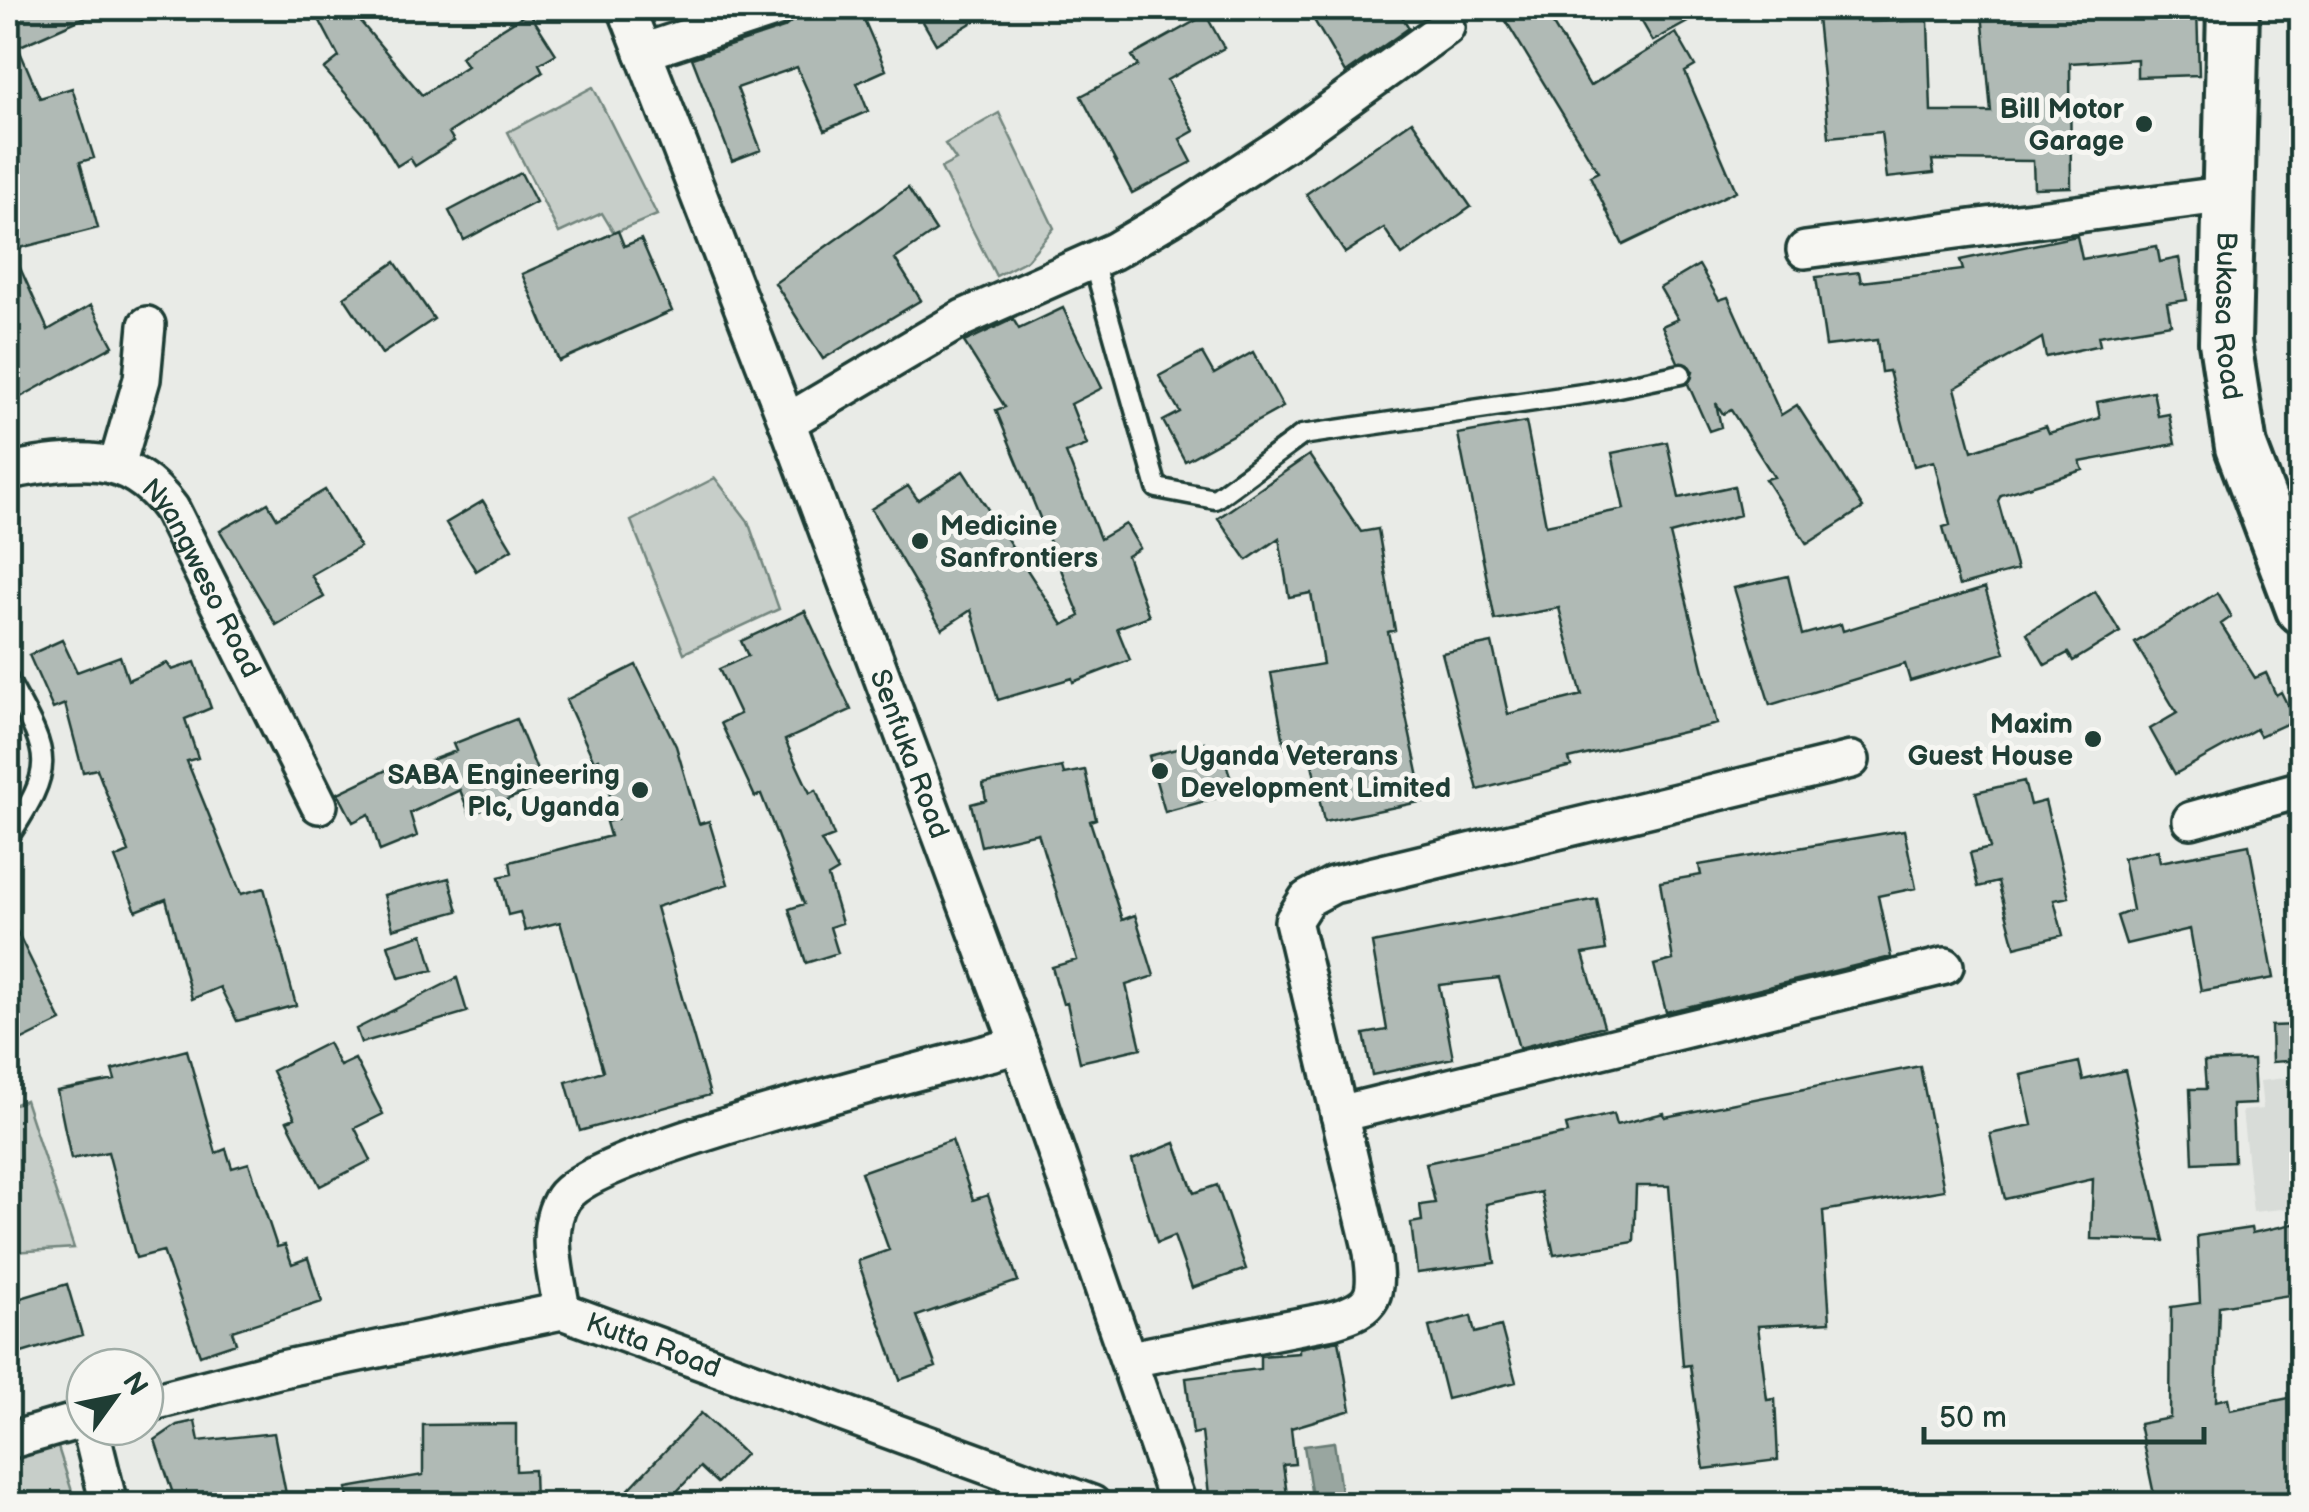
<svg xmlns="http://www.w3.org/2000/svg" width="2309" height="1512" viewBox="0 0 2309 1512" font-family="'Balsamiq Sans',sans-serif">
	<rect width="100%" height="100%" fill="#e9ebe7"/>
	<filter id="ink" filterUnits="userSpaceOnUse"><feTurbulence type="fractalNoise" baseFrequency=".01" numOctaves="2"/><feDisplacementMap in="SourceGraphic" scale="20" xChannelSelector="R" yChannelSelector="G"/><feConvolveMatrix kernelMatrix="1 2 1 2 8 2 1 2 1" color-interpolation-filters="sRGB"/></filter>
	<g filter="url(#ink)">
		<path fill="#d8dcd8" d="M2301,1076V1207L2253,1212L2242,1111L2263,1109L2260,1081Z"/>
		<path fill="#c7cec9" stroke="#73867e" stroke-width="2.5" d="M593,87L657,215L614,233L602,213L559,233L508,132Z
			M999,113L1054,228L1027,260L996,276L941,168L956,160L945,144Z
			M715,478L748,521L779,609L684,653L631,521Z
			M25,1100L74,1248L13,1252L8,1237V1107Z
			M56,1441L76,1504H8V1457Z"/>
		<path fill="#99a6a0" stroke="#687c75" stroke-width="2.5" d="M1334,1442L1342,1499L1313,1503L1304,1446Z"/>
		<path fill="#b0bab5" stroke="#1f3d34" stroke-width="2.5" d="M8,8H106L18,47L40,98L72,88L94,158L80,162L98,228L12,250L48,330L91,305L113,346L8,404Z
			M349,8L422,95L467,66L461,57L474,46L529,12L556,54L539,64L543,72L449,133L454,141L415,166L410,158L397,166L369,120L324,69L339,57L320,21Z
			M805,8H859L886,70L857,83L868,111L825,130L797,67L737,88L761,150L732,161L692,58L784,28Z
			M915,8H996L936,44Z
			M1307,8H1397L1409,28L1345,73Z
			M1498,8H1543L1590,86L1676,33L1695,66L1685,72L1736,191L1623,245L1590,176L1598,172Z
			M1634,8H1713L1653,41Z
			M1816,8H1868L1870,22L1928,21L1931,112H1991L1982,12L1999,8H2197L2199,75L2137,77V59L2070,63L2071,187L2034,188L2033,161L1932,160L1934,173L1887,178L1881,132L1829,137Z
			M1206,15L1224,48L1167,80L1194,131L1180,139L1192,162L1132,193L1081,96L1138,66L1132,56Z
			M1412,121L1471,207L1402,255L1384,228L1345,253L1306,194Z
			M521,173L536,202L464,240L449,211Z
			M908,188L936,231L895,259L921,300L823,359L775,283Z
			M618,231L624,246L641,239L672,311L559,361L522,274Z
			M2077,236L2082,259L2157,246L2160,262L2179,258L2187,300L2167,303L2171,324L2098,336L2100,345L2046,357L2042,338L1955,388L1972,451L2046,426L2049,433L2100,418L2097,402L2153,391L2158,416L2169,414L2175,444L2080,462L2083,470L2001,495L1998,501L2017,570L1959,586L1943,527L1950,525L1934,461L1914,466L1889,371L1881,372L1877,340L1826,346L1816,277L1859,272L1861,282L1963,270L1960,260Z
			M395,262L434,319L382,354L344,297Z
			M1699,265L1719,300L1728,297L1781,415L1797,405L1863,508L1807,544L1765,479L1774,477L1731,410L1723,414L1716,403L1721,427L1709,431L1688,384L1693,371L1678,362L1662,326L1678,319L1660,288Z
			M1063,308L1102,388L1071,404L1087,445L1066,453L1100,539L1126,524L1140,548L1127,556L1149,616L1117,628L1130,660L1073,682L1072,678L998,700L971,610L942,629L871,509L908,486L918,500L963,471L1063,625L1080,616L996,410L1005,407L964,342L1013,319L1019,329Z
			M1253,352L1283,407L1185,461L1163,421L1180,412L1159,376L1202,353L1214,374Z
			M1526,422L1546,525L1624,509L1612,453L1667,442L1679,498L1734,486L1740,515L1670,534L1717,724L1569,759L1571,766L1478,790L1442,653L1492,643L1508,714L1582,695L1559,608L1495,620L1458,434Z
			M1309,455L1361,532L1378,529L1395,630L1388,632L1424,801L1324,822L1308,744L1285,748L1271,673L1323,664L1311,593L1289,597L1279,538L1247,560L1218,518Z
			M325,490L360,547L311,575L324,597L276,625L220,531L268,503L277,518Z
			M483,501L512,549L476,571L446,523Z
			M1788,576L1802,635L1841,624L1843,631L1985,588L2005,653L1910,681L1905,664L1770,705L1734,588Z
			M2095,591L2120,632L2073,661L2068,653L2045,665L2027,633Z
			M2217,593L2231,617L2221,624L2255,678L2266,673L2276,695L2281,692L2295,720L2260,736L2256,729L2175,774L2150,729L2177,713L2135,643Z
			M805,611L851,710L785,740L810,793L816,790L834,836L821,841L838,871L828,877L842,923L830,927L838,953L806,963L789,909L804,904L761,794L755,797L721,723L740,714L719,669L748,656L741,641Z
			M62,640L77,672L120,656L128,680L167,663L172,670L195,662L211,708L185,719L198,758L187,761L241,894L264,888L296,1005L237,1021L220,987L192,999L166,899L136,911L115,858L129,852L97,769L83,772L65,704L53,709L29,655Z
			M636,665L676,746L699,824L709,821L728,884L656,907L710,1095L580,1131L566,1082L603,1071L560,922L525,931L520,912L508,915L499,877L512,874L510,862L610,836L606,822L617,819L599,759L594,761L566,700Z
			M516,719L543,785L470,815L460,790L410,813L417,836L380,851L369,814L353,822L338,793L399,764L402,771L456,751L453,744Z
			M1204,742L1208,757L1223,753L1235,793L1165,812L1149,756Z
			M1062,767L1064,774L1085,770L1096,819L1090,821L1122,920L1135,915L1154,976L1126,985L1141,1048L1080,1062L1067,1003L1063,1004L1052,967L1077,960L1038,833L981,846L971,804L986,800L983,784Z
			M2024,781L2030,805L2045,801L2069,897L2054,900L2063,935L2015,947L1998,882L1978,887L1970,853L1990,848L1976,792Z
			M1904,830L1916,888L1878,896L1891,957L1666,1012L1654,965L1673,960L1660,882L1701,875L1699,865Z
			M2249,845L2274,978L2201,991L2190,929L2126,944L2117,916L2133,910L2123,858L2158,850L2160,862Z
			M449,878L458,911L393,929L384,895Z
			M1597,899L1606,950L1583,954L1604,1026L1519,1048L1499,978L1439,985L1453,1058L1372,1075L1364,1034L1387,1030L1372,943Z
			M8,913L61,1021L8,1047Z
			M423,934L433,970L399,978L388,945Z
			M457,978L467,1012L361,1043L356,1029Z
			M2302,1025V1060L2272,1062L2271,1026Z
			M328,1043L340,1066L355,1059L383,1114L355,1128L371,1160L320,1186L287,1121L295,1118L272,1071Z
			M187,1050L216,1153L226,1149L232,1168L249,1163L277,1247L285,1245L292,1264L308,1258L322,1302L232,1331L236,1343L200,1355L163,1251L136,1258L108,1152L71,1159L57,1091L115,1080L112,1070Z
			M2253,1060L2255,1104L2232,1105L2234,1161L2193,1163L2190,1089H2206L2204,1062Z
			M2079,1062L2083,1080L2125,1070L2164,1241L2091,1239L2093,1179L2005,1199L1990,1134L2032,1125L2021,1075Z
			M1920,1066L1944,1190L1823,1211L1830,1322L1758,1326L1767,1400L1775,1399L1778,1460L1704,1469L1690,1365L1683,1366L1669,1186H1636L1634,1242L1554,1255L1541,1192L1486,1204L1495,1263L1417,1273L1411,1223L1422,1221L1420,1205L1435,1203L1426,1163L1568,1133L1566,1125L1613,1114L1616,1125L1664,1113L1665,1117Z
			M952,1140L973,1200L988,1195L1018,1281L917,1316L936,1367L900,1380L858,1261L889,1250L861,1172Z
			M1175,1143L1194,1193L1217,1185L1246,1269L1192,1288L1174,1236L1157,1243L1132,1160Z
			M2302,1222V1293L2219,1306L2216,1401L2228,1398L2230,1410L2294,1397L2302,1433V1504H2156L2139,1424L2170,1418L2171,1307L2200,1303L2197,1236L2251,1228L2252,1233Z
			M67,1284L82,1335L8,1357V1302Z
			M1471,1316L1475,1333L1501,1326L1516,1382L1447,1399L1429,1327Z
			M1339,1340L1351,1410L1291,1428L1295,1464L1283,1465L1287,1495L1276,1496L1277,1504H1210L1202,1432L1193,1434L1186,1378L1260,1369V1356L1299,1353V1348Z
			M701,1413L745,1454L717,1483L700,1467L665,1504H615Z
			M195,1421L199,1441L274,1433L288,1504H224L222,1494L175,1500L155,1440L177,1425Z
			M516,1424V1471L534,1470L535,1504H348L347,1488L423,1475V1425Z"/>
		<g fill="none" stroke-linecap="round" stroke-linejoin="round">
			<defs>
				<path id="lane" d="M1093,261L1157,488L1215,499L1302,435L1589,393L1681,374
					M8,680C50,757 57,763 8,838"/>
				<g id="street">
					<path id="s1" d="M626,8L787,422L1019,1045L1178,1504"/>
					<path d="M643,52L777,8"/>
					<path d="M1805,250L2229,194"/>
					<path d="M787,422L963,318L1114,251L1170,218L1284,144L1446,27"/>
					<path d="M117,465L142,379L147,325"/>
					<path id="s2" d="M8,471C73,459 127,448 171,509L319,805"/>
					<path d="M2191,820L2302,789"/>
					<path d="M1339,1114L1945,966"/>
					<path d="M562,1311C557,1276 542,1230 563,1198C595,1150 946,1065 1019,1045"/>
					<path d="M1130,1359L1332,1320C1376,1308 1378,1295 1372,1252L1293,921L1307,899L1333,885L1851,760"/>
					<path id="s3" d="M145,1404L277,1370L562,1311L1092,1504"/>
					<path d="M90,1427L109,1504"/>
					<path d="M8,1441L85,1419"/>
				</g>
				<g id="secondary">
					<path id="s4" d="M2233,8L2225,342L2241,447L2302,609"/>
				</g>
			</defs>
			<use href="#lane" stroke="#1f3d34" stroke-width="25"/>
			<use href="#street" stroke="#1f3d34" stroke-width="42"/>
			<use href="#secondary" stroke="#1f3d34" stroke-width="58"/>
			<use href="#lane" stroke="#f6f6f2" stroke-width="18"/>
			<use href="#street" stroke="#f6f6f2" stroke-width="35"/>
			<use href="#secondary" stroke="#f6f6f2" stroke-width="50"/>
		</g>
	</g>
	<g fill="#1f3d34" stroke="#f6f6f2" stroke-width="4">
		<circle cx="2144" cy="124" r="10"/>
		<circle cx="920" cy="541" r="10"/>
		<circle cx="2093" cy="739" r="10"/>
		<circle cx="1160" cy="771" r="10"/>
		<circle cx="640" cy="790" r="10"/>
	</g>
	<g text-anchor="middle" stroke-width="10" stroke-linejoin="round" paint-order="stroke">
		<g font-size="28" font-weight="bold" fill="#1f3d34" stroke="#f6f6f2" text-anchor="end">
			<text x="2124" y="118">Bill Motor<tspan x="2124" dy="32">Garage</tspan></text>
			<text x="940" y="535" text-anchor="start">Medicine<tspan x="940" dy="32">Sanfrontiers</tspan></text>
			<text x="2073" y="733">Maxim<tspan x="2073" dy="32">Guest House</tspan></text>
			<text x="1180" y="765" text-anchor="start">Uganda Veterans<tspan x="1180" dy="32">Development Limited</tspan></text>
			<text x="620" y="784">SABA Engineering<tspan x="620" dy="32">Plc, Uganda</tspan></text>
		</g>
		<g font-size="28" fill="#1f3d34" stroke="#f6f6f2">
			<text dy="10" stroke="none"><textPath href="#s4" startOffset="308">Bukasa Road</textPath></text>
			<text dy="10" stroke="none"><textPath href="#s2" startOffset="255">Nyangweso Road</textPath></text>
			<text dy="10" stroke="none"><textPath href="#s1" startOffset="798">Senfuka Road</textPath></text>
			<text dy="10" stroke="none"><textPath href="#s3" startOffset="525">Kutta Road</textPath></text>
		</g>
	</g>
	<rect width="2309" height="1512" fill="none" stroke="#f6f6f2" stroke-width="40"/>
	<rect x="20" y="20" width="2269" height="1472" fill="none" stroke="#1f3d34" stroke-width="4" filter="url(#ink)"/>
	<g transform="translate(115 1397) rotate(57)"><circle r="48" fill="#f6f6f2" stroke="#a0aca6" stroke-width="2.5"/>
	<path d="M0-8L18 38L0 25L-18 38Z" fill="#1f3d34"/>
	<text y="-15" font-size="28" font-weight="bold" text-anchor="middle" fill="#1f3d34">N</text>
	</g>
	<path d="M1924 1427v15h280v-15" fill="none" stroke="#1f3d34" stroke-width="5"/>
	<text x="1939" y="1427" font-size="30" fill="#1f3d34" stroke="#f6f6f2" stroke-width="8" paint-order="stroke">50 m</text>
</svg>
